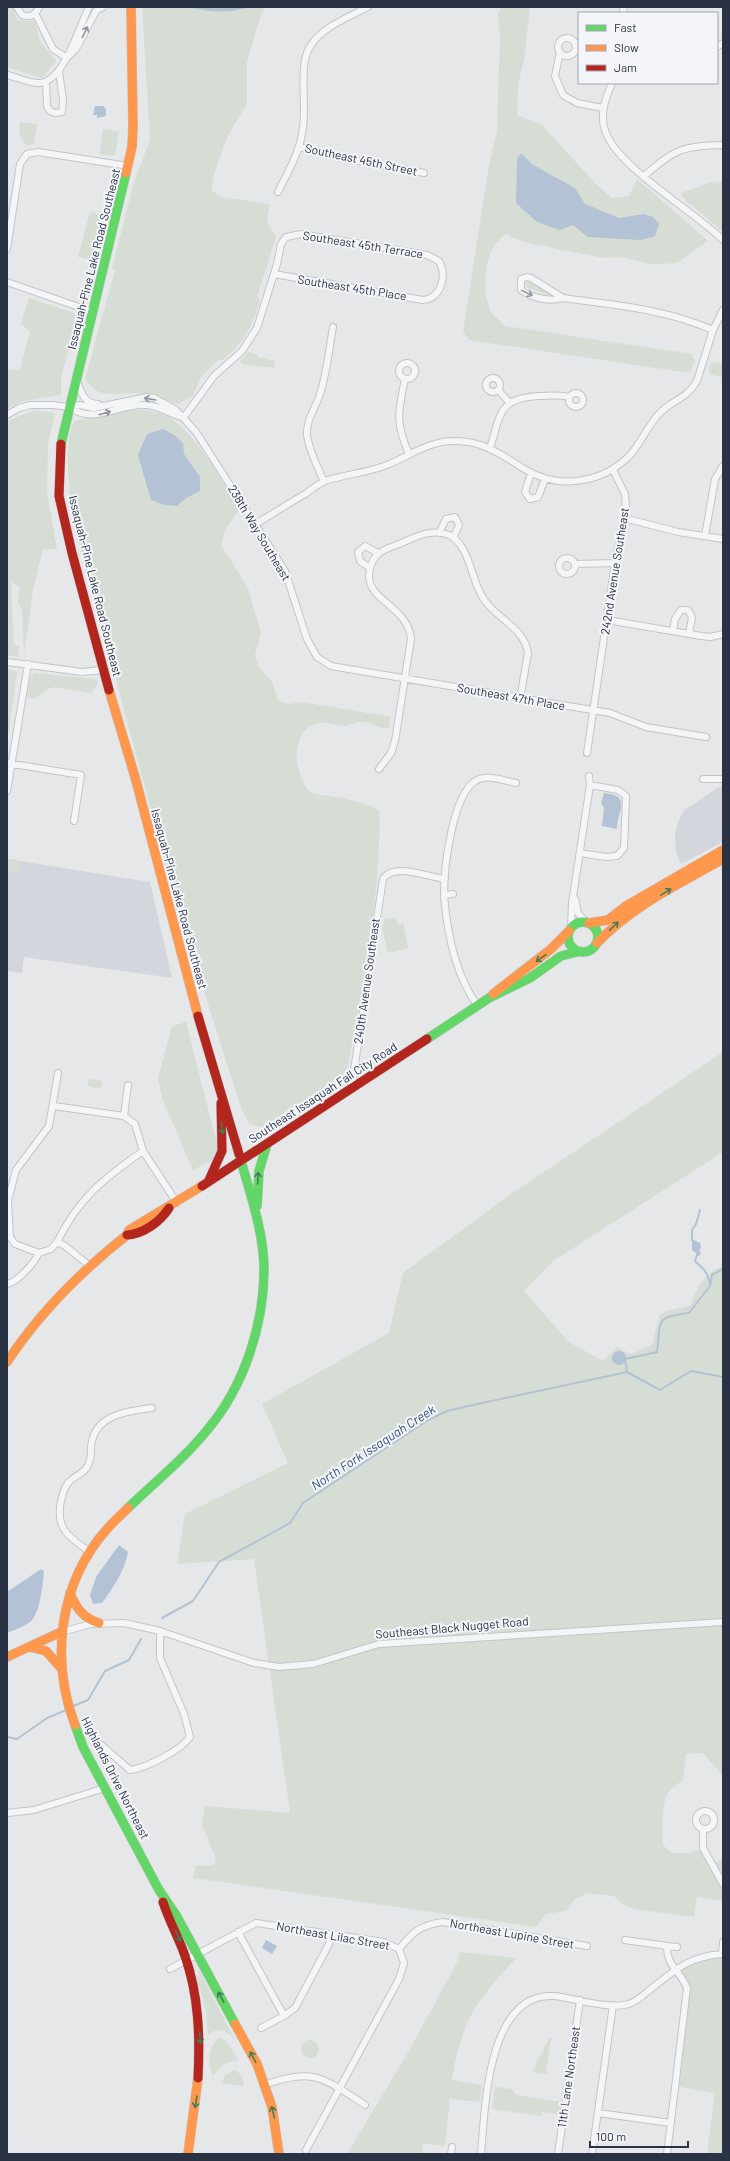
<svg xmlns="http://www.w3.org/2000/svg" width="730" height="2161" viewBox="0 0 730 2161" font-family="Barlow,sans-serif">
	<rect width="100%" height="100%" fill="#e5e7e9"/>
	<path fill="#d3d6dc" d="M718,787H723V842L681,864L676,852L675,835L678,822L685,809L696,803Z
		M7,859L150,882L172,978L24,957L22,973L7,971Z"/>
	<path fill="#d5ddd5" d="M7,7H14L17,20L35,21L40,41L56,61L42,78L7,67Z
		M142,7H266L262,11L247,62V104L228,135L214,174L211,190L221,197L270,204L267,221L276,237L257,297L260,299C253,326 243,344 221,361L219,359L201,377L193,396L178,404C166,401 154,397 142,394C120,389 101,404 85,379L115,270L112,269C120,238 127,207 136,177C141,163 147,151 150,137Z
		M501,7H530L524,60L518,84L517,115L542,125L596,184L612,198L629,196L637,179L708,241L677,263L651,264L626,258H604L523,242L506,234C483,250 481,286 490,310C493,316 501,321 505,326L692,354L695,362L689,373L469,340L463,332L489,165L497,131L500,38L498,15Z
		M20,122L37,124L34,144L26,146L19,133Z
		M103,129L119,132L115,156L100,154Z
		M723,181V232L682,197L681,193L709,183Z
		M90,212L103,215L92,260L78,257Z
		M527,282H531L555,297L528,288L525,284Z
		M29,298L74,313L77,319L61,378V395L23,401L7,409V369L20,370L30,331L21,324Z
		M248,352L257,354V357L275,361L274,368L243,364L240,361Z
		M711,362L723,364V377L709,374Z
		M35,410L55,413L48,444L47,492L57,549H43L33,590L24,655L22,610L18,602L20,587L11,582L14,644L19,646L18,657L7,655V421Z
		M144,410C152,411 161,413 168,417C195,431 224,484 239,510L225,530L221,545L248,588L261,633L255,655L258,666L272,682L278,700L288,704L301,702L391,717L389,728C377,730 375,723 364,722C357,721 350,726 344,726C335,725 328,722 319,723C300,724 294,751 298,766C300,775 304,788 312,793C316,795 325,795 330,796C347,799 364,802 379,810C382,898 361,986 347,1072L264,1126C249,1129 247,1120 241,1108L175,899L75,528C71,503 61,441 75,421L119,411Z
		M7,668L17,672L9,730H7Z
		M35,673L97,679L98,684L91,693L55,687L48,689L34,699L27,696L30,677Z
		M13,859L20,862L19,873L7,871V860Z
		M396,918L398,924L403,923L408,948L388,953L382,929L385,919Z
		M186,1022L218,1148L215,1159L193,1170L163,1101L158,1078L172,1026Z
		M723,1052V1152L553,1261L524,1291L569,1342L603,1361L617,1347L631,1354L652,1345L659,1316L666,1311L690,1306C698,1287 702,1274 723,1266V1776L703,1753L686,1754L683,1780C679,1783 674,1786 671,1789C660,1800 663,1831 663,1845L672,1853H691L703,1848L712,1863L723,1860V1901L697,1897L694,1917L634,1909L631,1907L623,1905L614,1896L588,1893L575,1899L566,1911L546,1914L536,1927L193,1878L196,1865L205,1866L216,1864L215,1856L202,1825L205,1806L290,1813L254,1559L177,1564L185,1514L288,1463L262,1404L389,1333L403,1273L511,1194Z
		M89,1079L102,1081L101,1089L87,1086Z
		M723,1942V2154H707L715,2093L675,2086L687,1994L674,1970L683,1964L722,1954Z
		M460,1952L516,1958C503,1973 490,1986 479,2002C463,2024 456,2054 452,2080L482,2085L480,2102L450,2099L445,2146L423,2143L422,2154H347L410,2049L458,1961Z
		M199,1970L237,2044C230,2033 221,2024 208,2035L206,2011L196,1976L200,1975L197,1971Z
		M220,2038L226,2040L238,2060L224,2064L213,2075C206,2065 209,2043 220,2038Z
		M549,2038H551L546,2074L532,2072Z
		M301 2049a9 9 0 1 1 18 0a9 9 0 1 1-18 0Z
		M235,2070C241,2073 245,2081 243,2086L222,2083L225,2075Z
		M495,2087L512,2089L516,2095L563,2102L562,2115L542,2112L541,2116L492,2109Z"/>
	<path fill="#b3c2d4" d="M188,7H249C228,14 210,12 188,7Z
		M95,106H103L106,109V116L97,118V115H93Z
		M521,153L533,165L575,188L585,204L619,218L644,214L653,217L659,224L655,236L641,240L588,237L573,225L560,230L537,222L516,203L517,159Z
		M163,429L176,436L183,443L184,454L200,477V491L186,498L177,506L165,505L151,500L138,455L147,434Z
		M604,793C633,796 617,810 617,829L602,826L604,808L601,803Z
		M692,1239L700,1243L701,1248L699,1250L701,1253L699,1256H696V1253L692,1250Z
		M612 1358a7 7 0 1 1 14 0a7 7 0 1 1-14 0Z
		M119,1545L128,1552C125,1570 113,1588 102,1603L93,1604L90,1595L96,1577Z
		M41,1569L44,1571C43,1583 40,1615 30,1622C23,1627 14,1630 7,1633V1592Z
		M266,1940L277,1946L272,1954L262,1948Z"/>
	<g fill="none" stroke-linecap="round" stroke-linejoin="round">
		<path stroke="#b3c2d4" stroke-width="2" d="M692,1240V1230L696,1224L700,1210
			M697,1255L695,1261C704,1270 707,1270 710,1284
			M627,1371L625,1359L657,1352C661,1321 654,1317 689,1313L710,1286L712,1275L723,1269
			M162,1618L193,1601L219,1562L290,1523L303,1503L428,1420L447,1411L482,1403L627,1372L660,1390L691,1371L723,1377
			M71,1707L88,1700L105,1671L129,1660L141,1639
			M7,1737L17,1739L47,1718L66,1710"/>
		<defs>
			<path id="street" d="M17,7L22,15C30,18 36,15 39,7
				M623,7L624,13
				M35,13L53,49L67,58
				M558 47a9 9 0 1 1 18 0a9 9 0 1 1-18 0Z
				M717,47L723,43
				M560,52L555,76L563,95L577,103L603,108
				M68,57L76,49L96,11L103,7
				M7,75C17,77 30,84 40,83C64,81 79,27 89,7
				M46,82L47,106L50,111L55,113L62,112L63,100L59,71
				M612,83C605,99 599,116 606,133C620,169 694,211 723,240
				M299,147L343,158L424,173
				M644,176C675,149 682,146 723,145
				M278,192C288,172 301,150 303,127C306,105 301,82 305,60C310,31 345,19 368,7
				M7,249L20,164L27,154L38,152L128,166
				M7,282L93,312
				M563,298L531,278L527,277L521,279V290C531,298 551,302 563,298C615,305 665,309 713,330
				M399 371a8 8 0 1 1 16 0a8 8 0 1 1-16 0Z
				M486 385a7 7 0 1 1 14 0a7 7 0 1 1-14 0Z
				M405,379C398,412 395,422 409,454
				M77,381C81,392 84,404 98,404
				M498,390L509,402
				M569 400a7 7 0 1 1 14 0a7 7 0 1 1-14 0Z
				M69,407C96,426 117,403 146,405C159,405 170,415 183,417
				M7,415L19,408L30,405H53L69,407L80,405L93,408L147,397L154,398L176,410L196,432L285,571L307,639L317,657L331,666L610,713L646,727L706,737
				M184,417L214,376L242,351L257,328L277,264L281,244L286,237L301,234L427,255L439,261C447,275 442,298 423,300L274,274
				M490,448C501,414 498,398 539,396C549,396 559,394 569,397
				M531,473L525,492L530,499L538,497L545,479
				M324,482C318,467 309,451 307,435C306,419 316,408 320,394C327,373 329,349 333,327
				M624,518L678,532L723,539
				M256,524C272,514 288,504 305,494C311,490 318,484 325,481C346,474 367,473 387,465C410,456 428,441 454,441C483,440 503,456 526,470C560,490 604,483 631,454C641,442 647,428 657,416C669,401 686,400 697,381L713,330L723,310
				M439,533L446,519L455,517L459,525L453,538
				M705,536L715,479L723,466
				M559 566a8 8 0 1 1 16 0a8 8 0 1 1-16 0Z
				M575,564L615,563
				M370,568L360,561L358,552L365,546L378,553
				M607,620L701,636L710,637L723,634
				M673,631L675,619L681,610H688L692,617L689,634
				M7,662L82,672L103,670
				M587,753L615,563L626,509L625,494L613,470
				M7,763L81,775L74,821
				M379,769L391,753L395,741L411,639C408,607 369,601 369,576C370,559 378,551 394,546C410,540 430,527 449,535C470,545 471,580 483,598C496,619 524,627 528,653L520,699
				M703,779H723
				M7,791L28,664
				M580,853L606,857L617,856L624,848L626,796L618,790L590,785
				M453,894L444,895C444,869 452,793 477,780C487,774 505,781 516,783
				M444,895C447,933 455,974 477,1005
				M575,899L578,913L586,922
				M571,927L572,903L590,785L589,776
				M58,1073L49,1126L16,1170L8,1201L10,1237L15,1244L39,1253L51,1249L57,1242L65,1246L90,1266
				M128,1085L124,1116L135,1124L143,1151L177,1203
				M351,1090L383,879C394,862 427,877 445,879
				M54,1106L124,1116
				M57,1242C79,1198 103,1179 143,1151
				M7,1284C19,1281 34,1263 39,1253
				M90,1552C69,1537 55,1529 61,1501C63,1494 64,1486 70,1481C76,1475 86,1473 89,1463C92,1456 90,1448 92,1441C98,1414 129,1411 152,1408
				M61,1632L91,1624L124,1623L160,1631L254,1663L279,1667L313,1664L379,1644L723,1622
				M100,1744L130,1770C146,1768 180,1751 190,1737L184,1714L160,1658V1631
				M696 1820a9 9 0 1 1 18 0a9 9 0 1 1-18 0Z
				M7,1813L34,1810L105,1788
				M703,1829V1848L723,1884
				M238,1932L284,2016L295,2008L329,1944L331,1934
				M625,1940L667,1946C666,1965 681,1972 687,1988L667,2154
				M667,1946L677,1947
				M399,1949C413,1932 420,1925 443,1922L587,1946
				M722,1954L723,1942
				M170,1969L256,1923L384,1942L399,1949L404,1963L399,1979L306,2150
				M261,2028L284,2016
				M264,2085C314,2067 323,2078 365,2105
				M598,2113L671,2123
				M451,2154L452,2147
				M481,2154C485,2109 487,1992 554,1996C576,1998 608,2010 629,2004C638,2001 644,1994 651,1989C676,1969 690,1956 723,1954
				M558,2154L580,2000
				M592,2154L613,2005"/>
			<path id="fast" d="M61,444L126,173
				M568 937a15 15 0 1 1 30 0a15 15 0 1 1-30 0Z
				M427,1039L489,998L530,978L561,956L577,952
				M257,1206L259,1171L267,1144
				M128,1508C155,1482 185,1458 208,1429C244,1386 264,1325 264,1269C264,1232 249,1190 239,1154
				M75,1725L83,1747L159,1890L176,1915L235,2024"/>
			<path id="slow" d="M126,173L132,147L133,128L131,7
				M109,690L135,777L198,1016
				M589,923L608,920L626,906L723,850
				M597,943C632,906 679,884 723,859
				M493,994L551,949L569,931
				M7,1362C40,1312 80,1272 127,1235L129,1230L202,1186
				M70,1593C76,1608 83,1618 99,1623
				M30,1647L46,1651L61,1668
				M7,1657L61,1632
				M75,1725C50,1659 59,1583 107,1529C113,1522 121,1515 128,1508
				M235,2024L257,2064L272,2107L279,2154
				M188,2154L198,2078"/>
			<path id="jam" d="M61,444L59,496L72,553L109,690
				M198,1016L239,1154
				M209,1180L222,1151L221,1103
				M202,1186L427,1039
				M127,1235C143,1234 160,1222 169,1208
				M163,1902C169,1921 179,1938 185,1956C199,1996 200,2037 198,2078"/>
		</defs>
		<use href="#street" stroke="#c3c5c7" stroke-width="8"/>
		<use href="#fast" stroke="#c3c5c7" stroke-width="10"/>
		<use href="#slow" stroke="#c3c5c7" stroke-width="10"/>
		<use href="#jam" stroke="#c3c5c7" stroke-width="10"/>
		<use href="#street" stroke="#f4f5f6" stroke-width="6"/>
		<use href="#fast" stroke="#63d668" stroke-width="9"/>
		<use href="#slow" stroke="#ff974d" stroke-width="9"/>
		<use href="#jam" stroke="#b3261e" stroke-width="9"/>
	</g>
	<defs><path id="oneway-shaft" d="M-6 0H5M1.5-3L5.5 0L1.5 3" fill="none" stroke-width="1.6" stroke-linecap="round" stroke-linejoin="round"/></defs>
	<g stroke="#8f949d">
		<use href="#oneway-shaft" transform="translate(85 32) rotate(-64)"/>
		<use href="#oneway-shaft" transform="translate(527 293) rotate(26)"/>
		<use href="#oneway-shaft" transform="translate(150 399) rotate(-170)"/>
		<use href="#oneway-shaft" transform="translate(105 413) rotate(-16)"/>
	</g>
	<g stroke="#447c54">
		<use href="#oneway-shaft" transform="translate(666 892) rotate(-31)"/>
		<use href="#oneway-shaft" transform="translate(614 926) rotate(-44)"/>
		<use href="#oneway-shaft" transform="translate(541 958) rotate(145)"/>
		<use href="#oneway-shaft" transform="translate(222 1128) rotate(83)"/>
		<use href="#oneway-shaft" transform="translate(258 1178) rotate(-87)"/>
		<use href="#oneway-shaft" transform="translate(178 1936) rotate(66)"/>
		<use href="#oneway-shaft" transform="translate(221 1997) rotate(-119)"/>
		<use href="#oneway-shaft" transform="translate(200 2038) rotate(87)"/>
		<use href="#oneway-shaft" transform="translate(253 2057) rotate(-118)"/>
		<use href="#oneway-shaft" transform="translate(196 2102) rotate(99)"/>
		<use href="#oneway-shaft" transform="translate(273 2112) rotate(-103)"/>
	</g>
	<g text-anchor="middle" stroke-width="4" stroke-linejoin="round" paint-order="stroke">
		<g font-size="12" fill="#2a3344" stroke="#f3f5f8">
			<text transform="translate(361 160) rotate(12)" y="4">Southeast 45th Street</text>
			<text transform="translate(363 245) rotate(9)" y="4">Southeast 45th Terrace</text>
			<text transform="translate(94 259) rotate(-76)" y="4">Issaquah-Pine Lake Road Southeast</text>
			<text transform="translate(352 288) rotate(9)" y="4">Southeast 45th Place</text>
			<text transform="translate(259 533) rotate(59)" y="4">238th Way Southeast</text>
			<text transform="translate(615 571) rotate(-81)" y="4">242nd Avenue Southeast</text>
			<text transform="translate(95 586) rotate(76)" y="4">Issaquah-Pine Lake Road Southeast</text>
			<text transform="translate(511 697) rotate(10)" y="4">Southeast 47th Place</text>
			<text transform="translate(179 899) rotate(75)" y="4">Issaquah-Pine Lake Road Southeast</text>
			<text transform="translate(367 981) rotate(-82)" y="4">240th Avenue Southeast</text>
			<text transform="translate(323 1093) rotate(-33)" y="4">Southeast Issaquah Fall City Road</text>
			<text transform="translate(452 1628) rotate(-5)" y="4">Southeast Black Nugget Road</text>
			<text transform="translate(115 1778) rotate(63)" y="4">Highlands Drive Northeast</text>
			<text transform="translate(512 1934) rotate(10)" y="4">Northeast Lupine Street</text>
			<text transform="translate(333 1936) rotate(10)" y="4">Northeast Lilac Street</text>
			<text transform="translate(569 2077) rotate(-82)" y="4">11th Lane Northeast</text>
		</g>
		<g font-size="13" font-style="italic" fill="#345078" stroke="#f3f5f8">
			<text transform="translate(373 1447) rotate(-33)" y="5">North Fork Issaquah Creek</text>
		</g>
	</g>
	<rect width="730" height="2161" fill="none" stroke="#2a3344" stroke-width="16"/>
	<rect x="578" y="12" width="140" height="72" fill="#f3f5f8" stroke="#a3a7b0"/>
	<rect x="586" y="25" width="20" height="6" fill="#63d668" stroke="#a3a7b0"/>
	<text x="614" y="32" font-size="12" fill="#2a3344">Fast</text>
	<rect x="586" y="45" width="20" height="6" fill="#ff974d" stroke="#a3a7b0"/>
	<text x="614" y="52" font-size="12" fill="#2a3344">Slow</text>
	<rect x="586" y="65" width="20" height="6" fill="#b3261e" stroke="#a3a7b0"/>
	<text x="614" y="72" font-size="12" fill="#2a3344">Jam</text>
	<path d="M590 2141v6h98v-6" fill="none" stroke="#2a3344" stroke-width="2"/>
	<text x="596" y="2141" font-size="12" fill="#2a3344" stroke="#f3f5f8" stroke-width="3" paint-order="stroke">100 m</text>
</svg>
